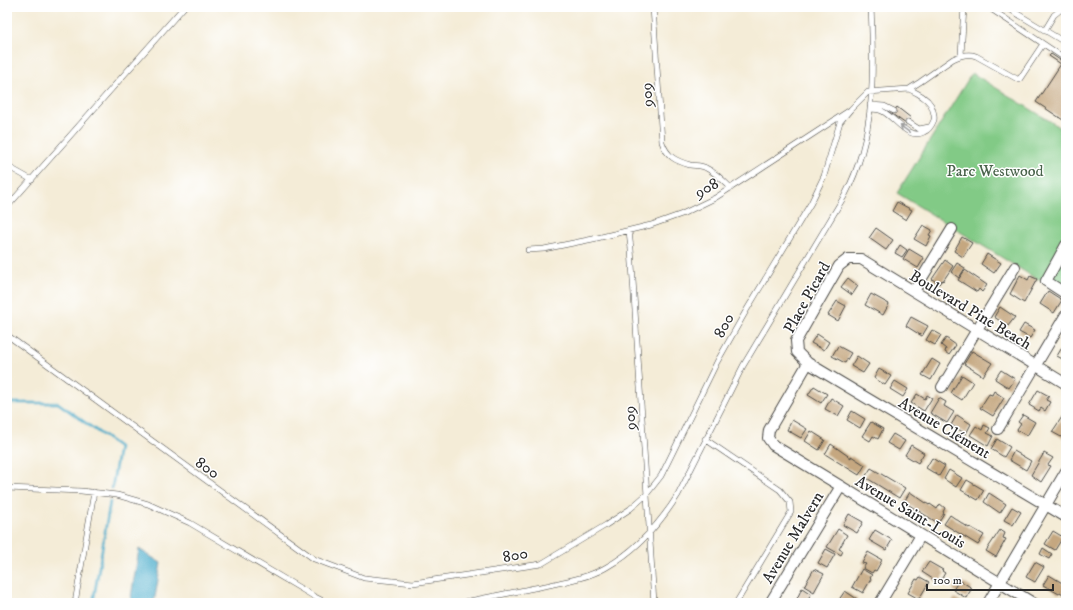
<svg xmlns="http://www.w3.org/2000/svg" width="1073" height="610" viewBox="0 0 1073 610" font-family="'IM FELL DW Pica',serif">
	<rect width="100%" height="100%" fill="#fff"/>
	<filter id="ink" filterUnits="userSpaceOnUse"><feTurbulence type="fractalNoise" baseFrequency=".025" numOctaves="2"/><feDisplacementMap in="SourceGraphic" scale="8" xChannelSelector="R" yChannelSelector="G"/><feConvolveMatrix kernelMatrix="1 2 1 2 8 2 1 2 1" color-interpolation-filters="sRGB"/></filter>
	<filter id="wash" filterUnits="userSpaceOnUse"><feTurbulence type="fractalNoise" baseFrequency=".012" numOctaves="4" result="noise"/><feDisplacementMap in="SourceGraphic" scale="16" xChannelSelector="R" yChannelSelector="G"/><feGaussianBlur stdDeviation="0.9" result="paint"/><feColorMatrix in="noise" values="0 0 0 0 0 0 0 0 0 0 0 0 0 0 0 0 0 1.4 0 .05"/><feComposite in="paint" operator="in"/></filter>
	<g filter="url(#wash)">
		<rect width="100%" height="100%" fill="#f4ecd7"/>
		<path fill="#82ca86" stroke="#567a58" d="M972,73L1066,131V294L1046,281L1035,278L897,193Z"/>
		<path fill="#4aacca" stroke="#3a6c7a" d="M139,549L161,563L154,603H130Z"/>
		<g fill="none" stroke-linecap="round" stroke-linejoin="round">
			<path stroke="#4aacca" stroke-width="2.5" d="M7,403H58L119,447L112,488
				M93,603L110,502"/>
		</g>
		<g id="blocks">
			<path fill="#c5a780" d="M1051,54L1066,64V122L1036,102L1061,64L1049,56Z
				M897,107L911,118L906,124L892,114Z
				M897,202L912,210L906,220L892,211Z
				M923,225L932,230L929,235L931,236L926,246L914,239Z
				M876,228L893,240L886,250L869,238Z
				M962,237L972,243L963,257L954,251Z
				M900,245L907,250L902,257L895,253Z
				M909,249L924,258L918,268L903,259Z
				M987,254L1001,263L994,273L981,264Z
				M945,260L953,266L943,281L942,280L939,284L932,279Z
				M957,263L965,268L959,278L951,272Z
				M965,270L987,285L982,292L979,289L977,292L958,280Z
				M1020,275L1028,280L1030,276L1037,279L1024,303L1010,294Z
				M848,278L858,286L852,295L841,287Z
				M1048,291L1062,300L1054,313L1040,304Z
				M871,294L889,304L883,315L865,305Z
				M837,301L846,306L838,321L828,315Z
				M1000,307L1015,317L1008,326L994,317Z
				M911,317L928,326L922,336L906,326Z
				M1024,324L1035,330L1030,338L1019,332Z
				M932,330L941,335L935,345L926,340Z
				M817,334L829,342L824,350L811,343Z
				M946,338L956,345L949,355L945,352L946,349L941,345Z
				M1064,344L1066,345V361L1057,356Z
				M838,346L851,353L845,363L832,356Z
				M972,351L992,363L983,376L964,364Z
				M857,356L869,364L863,373L851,366Z
				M932,359L940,364L931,380L922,375Z
				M879,369L891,376L885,385L874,378Z
				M1001,370L1015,379L1009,388L995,379Z
				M962,375L973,382L962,400L951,393Z
				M895,381L908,389L903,397L890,389Z
				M814,386L827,394L821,403L808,395Z
				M1038,390L1049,396L1046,400L1050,402L1045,411L1041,408L1039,411L1029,405Z
				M994,391L1004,398L993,416L980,408L989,394L992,395Z
				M917,394L925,399L927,395L932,398L924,411L911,403Z
				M831,398L844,406L838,416L825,409Z
				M939,398L946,402L944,406L954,412L947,423L930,413Z
				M852,411L865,419L860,428L847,420Z
				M1066,411V433L1063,438L1052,432Z
				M957,415L971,424L966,434L951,425Z
				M1023,415L1035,422L1027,436L1017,430L1021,424L1018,422Z
				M792,420L807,429L801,438L787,430Z
				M871,422L883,429L878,439L873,436L870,441L862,436Z
				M984,425L990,428L987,433L993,436L988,446L970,435L976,426L982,430Z
				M811,431L825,440L819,450L805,441Z
				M893,434L905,441L899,450L887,443Z
				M997,439L1010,447L1004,457L991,449Z
				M831,444L851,458V456L865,465L859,475L825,454Z
				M911,445L924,453L918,463L905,455Z
				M1014,451L1031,461L1026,470L1009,460Z
				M1044,453L1053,458L1048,465L1051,466L1041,482L1031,475Z
				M932,458L945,466L939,476L926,468Z
				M871,468L905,488L899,498L865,477Z
				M949,470L962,478L956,487L944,479Z
				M967,480L984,490L978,500L961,490Z
				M910,492L929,505L930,504L937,509L940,504L945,508L943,512L944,513L938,523L904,502Z
				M989,493L1006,504L1000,513L984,502Z
				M1012,507L1021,512L1013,525L1004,520Z
				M849,514L863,522L857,533L843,525Z
				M950,515L969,528L970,527L984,535L978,545L944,524Z
				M838,529L847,535L839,549L843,551L841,555L827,547Z
				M875,530L892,540L886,550L869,540Z
				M1000,530L1005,533L1003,538L1006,539L996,557L986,551Z
				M1053,531L1063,537L1055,550L1045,544Z
				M1043,548L1052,554L1049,559L1040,554Z
				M826,549L835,554L827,568L818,563Z
				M868,552L882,560L876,571L874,570L872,573L863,568L866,564L862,563Z
				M929,562L943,570L942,571L945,573L939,583L922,572Z
				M1035,562L1044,567L1035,582L1026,577Z
				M814,569L824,574L814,592L804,586Z
				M862,569L872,575L870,578L871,579L863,593L852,587Z
				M1049,575L1064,584V586L1066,588L1063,594L1060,592L1059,594L1043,585Z
				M920,577L929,582L919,599L908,593L916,579L918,580Z
				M959,580L972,588L966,598L953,590Z
				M802,588L811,594L806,603H795Z
				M845,591L857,599L855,603H841L838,601Z
				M1066,592V601L1062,599Z
				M955,598L963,603H951Z
				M905,599L912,603H902Z"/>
		</g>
	</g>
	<g filter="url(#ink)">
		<use href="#blocks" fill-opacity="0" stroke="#494845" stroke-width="1"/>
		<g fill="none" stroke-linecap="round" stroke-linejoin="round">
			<defs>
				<path id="service" d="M653,7L662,142C667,157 676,161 690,165C695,166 701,165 706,168C715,172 723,180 731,188
					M988,7L1066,59
					M1006,7L1066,43
					M1045,30L1054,15L1064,7
					M961,55L964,7
					M870,105L884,106L894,111
					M870,109C874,109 878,109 882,111C895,117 908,141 924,132C929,130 932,125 934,120C935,115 933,110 931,105C926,97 917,93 909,89
					M908,122L919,129L929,127
					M7,166L32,180
					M7,207L184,7
					M629,231L631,249L654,603
					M528,250L544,249L593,239L651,225L682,214L715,198L850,110L868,92L909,89L920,82L953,59C961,55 968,53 976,56L1019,80L1043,44
					M7,335L314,559L364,578L413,583L541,564L606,525L630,509L646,495L661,476L668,462L717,362L746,311L811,203L824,176L840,122L850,110
					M705,439L780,490L790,502L791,512L736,603
					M7,488L81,491L117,495L148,504L190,523L315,597L327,603
					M75,603L94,492
					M459,603C486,598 513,592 540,587C562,582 585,579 605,568C636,551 659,525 678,495L743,366L845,195C876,136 874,71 871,7"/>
				<path id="minor" d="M1066,245L1046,281L1066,294
					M914,291L952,229
					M808,363L769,430L768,438L773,445L1033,603
					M1066,384L861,259H848L839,266L796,341L797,352L808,363L1066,517
					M942,387L1015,267
					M998,429L1065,316
					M770,603L841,486
					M880,603L921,535
					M988,603L1066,471"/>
			</defs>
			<use href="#service" stroke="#494845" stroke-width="6"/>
			<use href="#minor" stroke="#494845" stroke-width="12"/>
			<path stroke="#494845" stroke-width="1.5" stroke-dasharray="1 3" stroke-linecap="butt" d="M1045,7L1050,10"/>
			<use href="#service" stroke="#fff" stroke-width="5"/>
			<use href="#minor" stroke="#fff" stroke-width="10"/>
		</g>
		<defs><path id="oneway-shaft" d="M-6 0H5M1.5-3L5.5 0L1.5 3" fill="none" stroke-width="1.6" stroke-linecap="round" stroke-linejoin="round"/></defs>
		<use stroke="#a0a0a0" href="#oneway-shaft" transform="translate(905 129) rotate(-144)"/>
	</g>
	<g text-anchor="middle" stroke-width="3" stroke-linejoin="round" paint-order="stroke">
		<g font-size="16" fill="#2b2b2b" stroke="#fff">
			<text transform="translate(646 95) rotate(-94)" y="6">909</text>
			<text transform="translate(706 187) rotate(-29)" y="6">908</text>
			<text transform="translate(806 297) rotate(-61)" y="6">Place Picard</text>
			<text transform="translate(971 309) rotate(31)" y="6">Boulevard Pine Beach</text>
			<text transform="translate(723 325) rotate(-61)" y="6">800</text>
			<text transform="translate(629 418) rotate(-93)" y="6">909</text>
			<text transform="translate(945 427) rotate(31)" y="6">Avenue Clément</text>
			<text transform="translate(208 467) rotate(36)" y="6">800</text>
			<text transform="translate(911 511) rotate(31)" y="6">Avenue Saint-Louis</text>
			<text transform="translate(792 537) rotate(-59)" y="6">Avenue Malvern</text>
			<text transform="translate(515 554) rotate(-9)" y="6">800</text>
		</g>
		<g font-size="16" fill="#49634b" stroke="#fff">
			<text x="995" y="176">Parc Westwood</text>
		</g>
	</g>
	<rect width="1073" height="610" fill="none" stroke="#fff" stroke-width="24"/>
	<path d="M927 584v6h126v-6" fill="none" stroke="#2b2b2b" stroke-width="2"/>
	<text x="933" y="584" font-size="12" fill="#2b2b2b" stroke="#ffffff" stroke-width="3" paint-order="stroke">100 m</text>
</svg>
